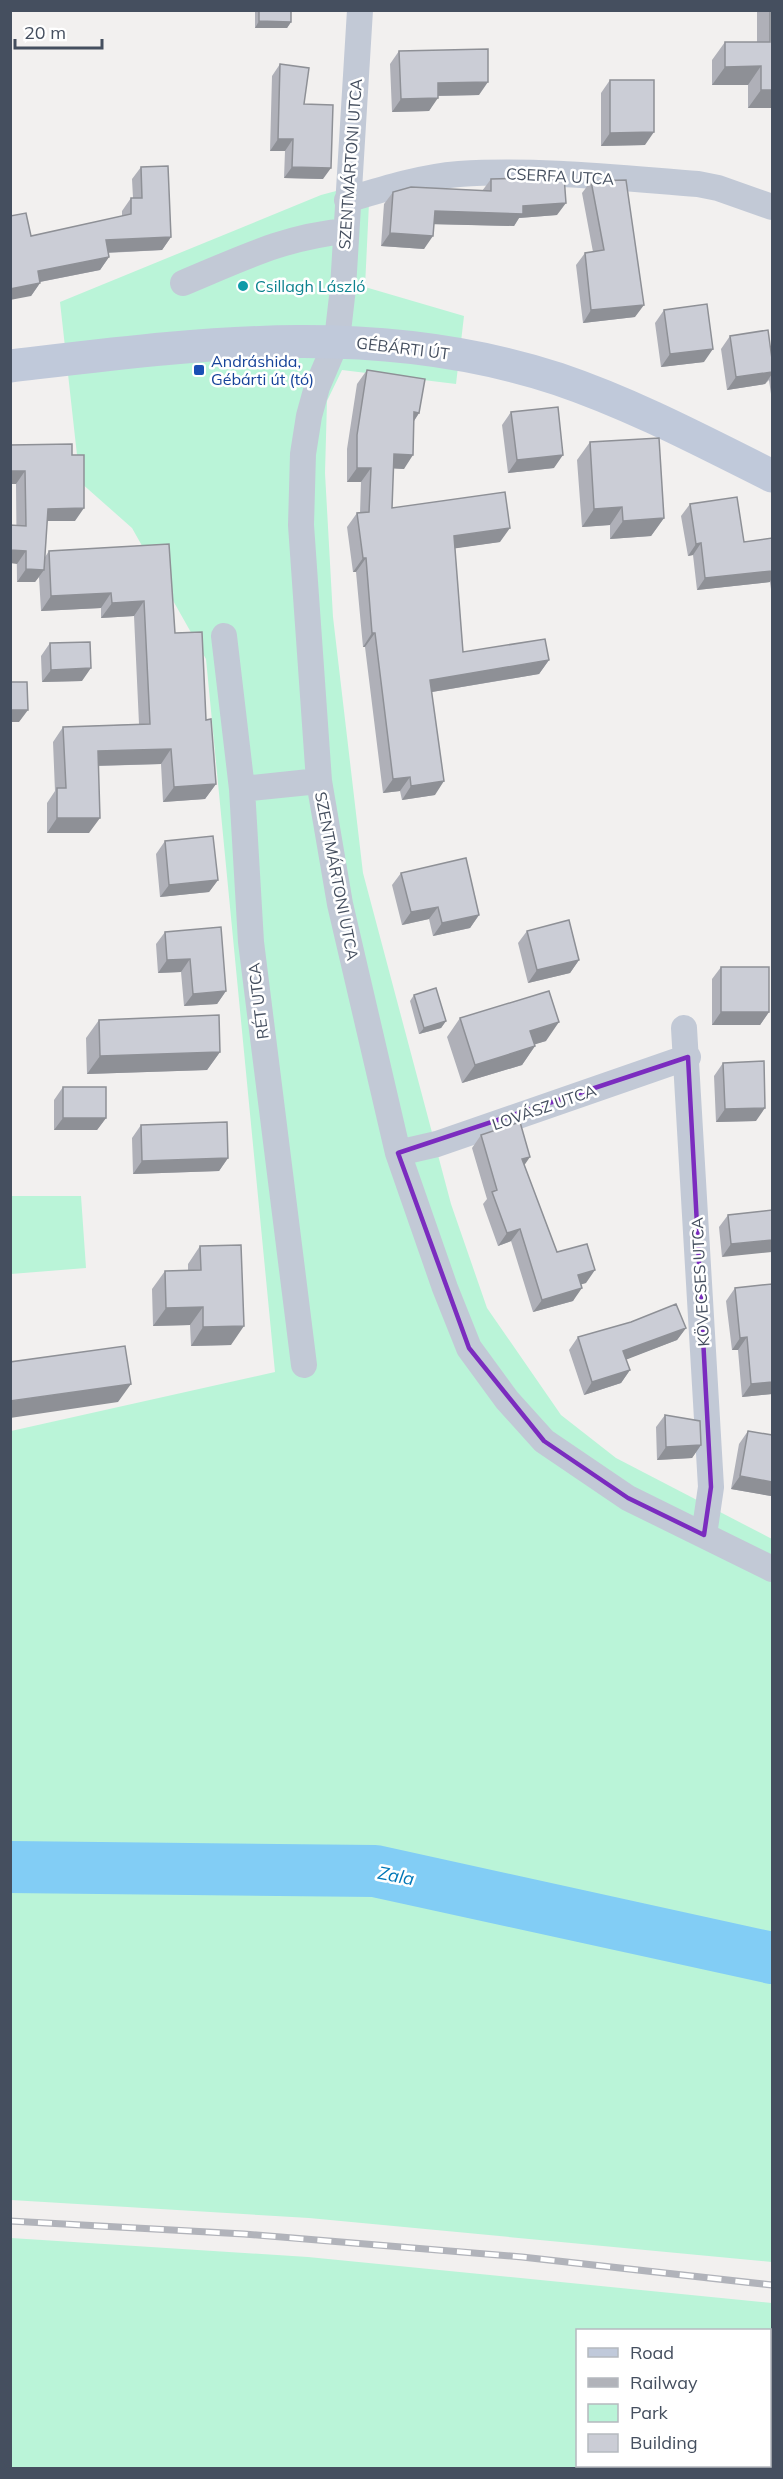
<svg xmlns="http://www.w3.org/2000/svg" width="783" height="2479" viewBox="0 0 783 2479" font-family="Mulish,sans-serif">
	<rect width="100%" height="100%" fill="#f2f0ef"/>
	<path fill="#baf4d8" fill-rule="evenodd" d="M370,182L365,287L464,316L456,384L342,370L327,401L325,473L333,617L363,873L451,1204L487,1308L561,1415L616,1458L772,1539V2262L309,2218L11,2200V1431L275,1372L206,659L132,528L80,482L60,302L321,195Z
		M11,1196H81L86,1268L11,1274Z
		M11,2238L308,2257L772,2303V2468H11ZM578,2330H770V2466H578Z"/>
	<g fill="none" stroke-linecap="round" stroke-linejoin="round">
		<path stroke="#82cdf5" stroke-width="52" d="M10,1867L375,1871L772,1958"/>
		<path stroke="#c2c9d6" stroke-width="26" d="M360,10L343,288L337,340L317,387L309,416L303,454L301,525L319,781L340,904L398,1153L445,1288L469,1348L507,1400L544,1441L628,1498L772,1569
			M347,200C383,189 421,177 459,174C538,169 619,178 698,184L718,188L772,207
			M183,283C241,259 283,237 346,231
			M224,636L242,789L251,942L304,1365
			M242,789L319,781
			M684,1028L711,1487L704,1535
			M398,1153L437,1144L688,1057"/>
		<path stroke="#c0c9da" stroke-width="33" d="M10,366C197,344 374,319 558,379C632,404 702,441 772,476"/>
		<defs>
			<path id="rail" d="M10,2221L244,2234L522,2257L772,2285"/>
		</defs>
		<use href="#rail" stroke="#b1b3ba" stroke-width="7"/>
		<use href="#rail" stroke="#fff" stroke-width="4.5" stroke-dasharray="14" stroke-linecap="butt"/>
	</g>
	<path fill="#afb0b8" d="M255,10H291V22L287,28H255Z
		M757,10H772V108H748V85H712V60L725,42H757Z
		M399,51L479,95L438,96L429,111L392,112L390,64Z
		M280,64L304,104L323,179L284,178L285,151H270L272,76Z
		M610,80L645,145L601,146V93Z
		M141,167L171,237L162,250L108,253L109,257L100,270L40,282V283L31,296V236L122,216V211L131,198H133L132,179Z
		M533,175L557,215L519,218L514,226L434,224L424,249L381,246L384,204L393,192L482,191L491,179L531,178Z
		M591,181L635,317L583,323L576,265L585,253L593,252L582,193Z
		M664,310L704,362L661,367L655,323Z
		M730,336L772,359V401L769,380L765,384L727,390L721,349Z
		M367,370L419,413L414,421L404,469L393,468L392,508L500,542L455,548L463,652L549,660L539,674L432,692L435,795L402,800L400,791L383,793L365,647H363L356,572H353L347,527L357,513H360L361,482H347V449L357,384Z
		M511,412L554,468L508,473L502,425Z
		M590,442L664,518L651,536L610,539V525L582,527L577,460Z
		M10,445L72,455L75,521H47L45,557L49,551L169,544L175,633L206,720L216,784L205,799L163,802L161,764L98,766L89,833H47V803L55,791L53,742L63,727L139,724L134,616L101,618V608L41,611L39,577L35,582H17L16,484Z
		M690,504L744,542L772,538V596L770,582L697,590L693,555L688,556L681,516Z
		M50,643L82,681L42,682L41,656Z
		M165,841L218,880L209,892L160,897L156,854Z
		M401,873L479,915L470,928L433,936L429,919L402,925L392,885Z
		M527,931L579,960L570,973L528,983L518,943Z
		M165,932L226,991L217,1004L184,1006L181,972L158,973L156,944Z
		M721,967L769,1012L760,1025H712V979Z
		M414,995L446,1021L441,1028L419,1034L410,1001Z
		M460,1018L546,1041L534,1044L535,1046L522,1065L462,1083L447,1037Z
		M99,1020L220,1052L207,1070L87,1074L86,1038Z
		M723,1063L756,1121L716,1122L714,1076Z
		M63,1087L106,1118L97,1130H54V1100Z
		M141,1125L228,1158L219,1171L133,1174L132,1138Z
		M481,1135L524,1165L557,1252L586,1283L580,1284L573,1301L533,1312L511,1241L498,1246L483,1204L487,1199L472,1148Z
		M772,1210L722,1257L719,1227L728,1215Z
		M200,1246L231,1345L191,1346L190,1325L153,1326L152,1289L165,1271H188V1264Z
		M772,1284V1394L742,1397L738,1350H732L726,1301L735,1288Z
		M686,1328L677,1340L626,1359L630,1370L621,1383L584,1395L569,1350L578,1337Z
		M665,1415L701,1445L692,1458L657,1460L656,1427Z
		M748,1431L772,1435V1494L771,1496L731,1489L739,1444Z"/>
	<path fill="#8e9096" d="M259,21L291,22L287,28H255Z
		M761,66L748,85H712L725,67Z
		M488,82L479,95L429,96L438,83Z
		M761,90H772V108H748Z
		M438,98L429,111L392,112L401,99Z
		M654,132L645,145L601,146L610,133Z
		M278,139H293L285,151H270Z
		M292,167L331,168L323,179L284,178Z
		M566,203L557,215L519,218L514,226L426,224L435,211Z
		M390,233L433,236L424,249L381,246Z
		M171,237L162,250L97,253L106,240Z
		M109,257L100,270L29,284L38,271Z
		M40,283L31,296L10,300V289Z
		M644,305L635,317L583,323L591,310Z
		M713,349L704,362L661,367L670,354Z
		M772,372V374L765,384L727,390L736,377Z
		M414,412L419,413L410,427Z
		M394,454L413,455L404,469L384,468Z
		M563,455L554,468L508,473L517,460Z
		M357,468H371L361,482H347Z
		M10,471H25L16,484H10Z
		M622,507L610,525L582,527L594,509Z
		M84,508L75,521H39L48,509Z
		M664,518L651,536L610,539L623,521Z
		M510,528L500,542L444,550L454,536Z
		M701,543L693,555L688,556L696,544Z
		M10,550L26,551L17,564L10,563Z
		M363,558H366L356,572H353Z
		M26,569L44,570L35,582H17Z
		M772,571V578L770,582L697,590L705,578Z
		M111,593L101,608L41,611L51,596Z
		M144,601L134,616L101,618L112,603Z
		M372,633H375L365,647H363Z
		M549,660L539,674L420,694L430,680Z
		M91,668L82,681L42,682L51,670Z
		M10,710H28L19,722H10Z
		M171,749L161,764L88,766L98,751Z
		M410,777L400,791L383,793L393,779Z
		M444,781L435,795L402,800L411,786Z
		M216,784L205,799L163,802L174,787Z
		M57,818H100L89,833H47Z
		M218,880L209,892L160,897L169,885Z
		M438,907L429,919L402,925L411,912Z
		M479,915L470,928L433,936L442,923Z
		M190,959L181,972L158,973L167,960Z
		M579,960L570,973L528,983L537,970Z
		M226,991L217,1004L184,1006L193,994Z
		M721,1012H769L760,1025H712Z
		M446,1021L441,1028L419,1034L424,1028Z
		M559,1022L546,1041L517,1050L530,1031Z
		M535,1046L522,1065L462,1083L475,1065Z
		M220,1052L207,1070L87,1074L100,1056Z
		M765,1108L756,1121L716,1122L725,1109Z
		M63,1118H106L97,1130H54Z
		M530,1157L521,1170L522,1159Z
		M228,1158L219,1171L133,1174L142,1161Z
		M520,1229L511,1241L498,1246L507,1233Z
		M772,1240V1252L722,1257L731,1244Z
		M595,1270L586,1283L569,1288L578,1275Z
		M582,1288L573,1301L533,1312L542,1300Z
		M203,1307L190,1325L153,1326L166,1308Z
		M244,1326L231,1345L191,1346L203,1327Z
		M686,1328L677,1340L615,1364L623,1351Z
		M747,1337L738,1350H732L740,1338Z
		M630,1370L621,1383L584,1395L592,1382Z
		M772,1382V1394L742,1397L751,1384Z
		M131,1384L118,1402L10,1418V1401Z
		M701,1445L692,1458L657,1460L666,1447Z
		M740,1476L772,1482V1494L771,1496L731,1489Z"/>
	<path fill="#cbcdd6" stroke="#8e9096" stroke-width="1.5" d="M259,10H291V22L259,21Z
		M770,10H772V90H761V66L725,67V42H770Z
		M488,49V82L438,83V98L401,99L399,51Z
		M280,64L309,68L304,104L333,105L331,168L292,167L293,139H278Z
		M610,80H654V132L610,133Z
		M168,166L171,237L106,240L109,257L38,271L40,283L10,289V216L26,213L31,236L131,214V198H142L141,167Z
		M533,175L564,176L566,203L523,206V214L435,211L433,236L390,233L393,192L411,187L491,191V179L533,178Z
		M626,180L644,305L591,310L585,253L604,250L591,181Z
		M707,304L713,349L670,354L664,310Z
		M768,330L772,359V372L736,377L730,336Z
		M367,370L425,379L419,413L414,412L413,455L394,454L392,508L505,492L510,528L454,536L463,652L545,639L549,660L430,680L444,781L411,786L410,777L393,779L375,633H372L366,558H363L357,513L369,512L371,468H357V435Z
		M558,407L563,455L517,460L511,412Z
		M659,438L664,518L623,521L622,507L594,509L590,442Z
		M72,444V455H84V508L48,509L44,570L26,569V551L10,550V525L26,526L25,471H10V445Z
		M737,497L744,542L772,538V571L705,578L701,543L696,544L690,504Z
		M169,544L175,633L202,632L206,720L211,719L216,784L174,787L171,749L98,751L100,818H57V788H66L63,727L150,724L144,601L112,603L111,593L51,596L49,551Z
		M90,642L91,668L51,670L50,643Z
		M10,682H27L28,710H10Z
		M213,836L218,880L169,885L165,841Z
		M466,858L479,915L442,923L438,907L411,912L401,873Z
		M569,920L579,960L537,970L527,931Z
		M221,927L226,991L193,994L190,959L167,960L165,932Z
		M721,967H769V1012H721Z
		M436,988L446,1021L424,1028L414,995Z
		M549,991L559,1022L530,1031L535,1046L475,1065L460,1018Z
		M219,1015L220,1052L100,1056L99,1020Z
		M764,1061L765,1108L725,1109L723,1063Z
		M63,1087H106V1118H63Z
		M227,1122L228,1158L142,1161L141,1125Z
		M520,1122L530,1157L522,1159L557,1252L587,1244L595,1270L578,1275L582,1288L542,1300L520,1229L507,1233L492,1192L497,1190L481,1135Z
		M772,1210V1240L731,1244L728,1215Z
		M241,1245L244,1326L203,1327V1307L166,1308L165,1271L201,1270L200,1246Z
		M772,1284V1382L751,1384L747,1337L740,1338L735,1288Z
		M676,1304L686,1328L623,1351L630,1370L592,1382L578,1337L631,1322Z
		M125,1346L131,1384L10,1401V1362Z
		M665,1415L700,1421L701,1445L666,1447Z
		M748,1431L772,1435V1482L740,1476Z"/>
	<path fill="none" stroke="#7b2cbf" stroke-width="4.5" stroke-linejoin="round" d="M688,1057L711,1487L704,1535L628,1498L544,1441L469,1348L398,1153Z"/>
	<circle fill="#0f9aa8" stroke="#fff" stroke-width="2" cx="243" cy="286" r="6"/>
	<rect fill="#1a4fb4" stroke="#fff" stroke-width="2" x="193" y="364" width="12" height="12" rx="3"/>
	<g text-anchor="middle" stroke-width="5" stroke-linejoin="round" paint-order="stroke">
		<g font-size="16" fill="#454f5f" stroke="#fff">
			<text transform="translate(350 164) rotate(-86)" y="6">SZENTMÁRTONI UTCA</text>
			<text transform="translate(560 176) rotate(3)" y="6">CSERFA UTCA</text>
			<text transform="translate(403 348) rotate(7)" y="6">GÉBÁRTI ÚT</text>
			<text transform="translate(337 876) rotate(79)" y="6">SZENTMÁRTONI UTCA</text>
			<text transform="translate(258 1001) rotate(-97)" y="6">RÉT UTCA</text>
			<text transform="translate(544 1107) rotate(-19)" y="6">LOVÁSZ UTCA</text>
			<text transform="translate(700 1282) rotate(-93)" y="6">KÖVECSES UTCA</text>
		</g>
		<g font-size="16" fill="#0d838f" stroke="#fff" text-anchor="start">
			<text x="255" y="292">Csillagh László</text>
		</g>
		<g font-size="16" fill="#164399" stroke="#fff" text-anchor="start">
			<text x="211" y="367">Andráshida,<tspan x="211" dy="18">Gébárti út (tó)</tspan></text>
		</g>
		<g font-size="18" font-style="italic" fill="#0077b7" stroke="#fff">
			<text transform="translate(396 1876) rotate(11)" y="6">Zala</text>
		</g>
	</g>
	<rect width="783" height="2479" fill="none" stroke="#454f5f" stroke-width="24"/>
	<rect x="576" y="2329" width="195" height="138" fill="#ffffff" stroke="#b5b9bf" stroke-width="1.5"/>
	<rect x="588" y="2348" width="30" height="9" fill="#c0c9da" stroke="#b5b9bf" stroke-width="1.5"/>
	<text x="630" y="2359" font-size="18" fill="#454f5f">Road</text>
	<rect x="588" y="2378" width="30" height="9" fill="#b1b3ba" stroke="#b5b9bf" stroke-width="1.5"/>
	<text x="630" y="2389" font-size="18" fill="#454f5f">Railway</text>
	<rect x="588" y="2404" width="30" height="18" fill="#baf4d8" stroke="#b5b9bf" stroke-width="1.5"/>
	<text x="630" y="2419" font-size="18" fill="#454f5f">Park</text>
	<rect x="588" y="2434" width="30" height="18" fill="#cbcdd6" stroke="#b5b9bf" stroke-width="1.5"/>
	<text x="630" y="2449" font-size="18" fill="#454f5f">Building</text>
	<path d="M15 39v9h87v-9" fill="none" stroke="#454f5f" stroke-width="3"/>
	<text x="24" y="39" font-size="18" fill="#454f5f" stroke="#ffffff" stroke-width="4.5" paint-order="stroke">20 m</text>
</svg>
